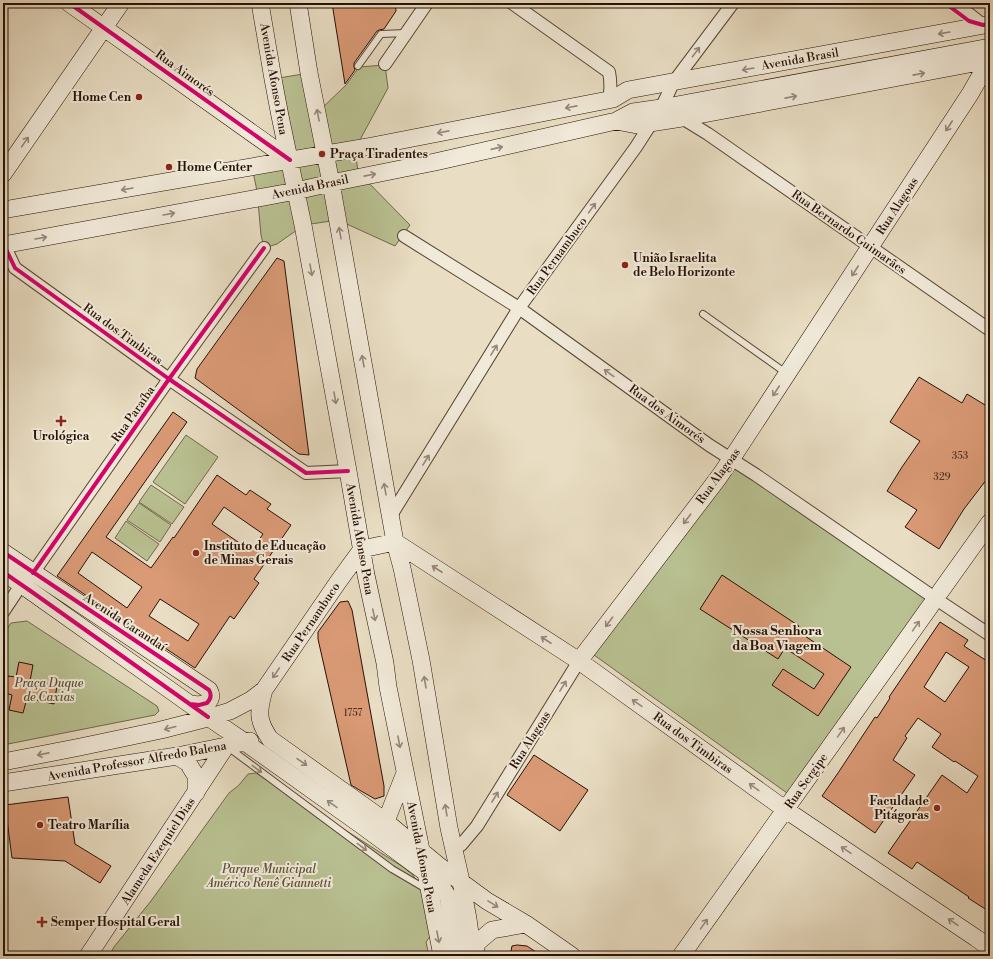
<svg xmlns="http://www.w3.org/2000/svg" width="993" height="959" viewBox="0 0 993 959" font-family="'Libre Bodoni',serif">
	<rect width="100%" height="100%" fill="#e9dec4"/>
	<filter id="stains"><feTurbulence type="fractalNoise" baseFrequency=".005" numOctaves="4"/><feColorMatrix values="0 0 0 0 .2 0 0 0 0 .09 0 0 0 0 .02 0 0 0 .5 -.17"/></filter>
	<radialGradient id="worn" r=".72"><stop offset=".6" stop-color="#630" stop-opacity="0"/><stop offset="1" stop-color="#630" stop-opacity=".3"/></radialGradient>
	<path fill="#b9c192" stroke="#70684c" d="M385,65L388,88L355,149L358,172L410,225L395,246L338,220L304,225L277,244L264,248L261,235L257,191L252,167L290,160L273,79L309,73L319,111L346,85L359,67Z
		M186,435L218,457L185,504L153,482Z
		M723,464L741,468L927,598L794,798L587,650Z
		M151,485L184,507L172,524L139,502Z
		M139,503L171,525L160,542L127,520Z
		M126,521L159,544L147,561L115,538Z
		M27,621L157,706L159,711L155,715L3,745V635L11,623Z
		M256,773L403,867L413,875L424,894L432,934L426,942L429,956H109L114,947L151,901L229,793L239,785L248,774Z"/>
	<path fill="#da9a76" stroke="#271005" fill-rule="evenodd" d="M332,3H395L396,11L384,29L379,30L377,31L354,63V67L355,70L345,84Z
		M277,258L284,261L309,455L299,454L195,378L197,369Z
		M919,377L962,403L967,394L990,408V475L964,509L939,549L905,527L917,510L887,491L902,467L920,441L890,422Z
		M173,412L187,422L106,537L151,568L173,537L174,538L217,475L246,495L250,490L271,504L267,509L291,525L254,579L259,583L234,619L230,616L195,668L57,576ZM224,507L263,534L251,551L212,524ZM92,552L142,587L127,608L78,573ZM160,599L199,624L188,641L149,616Z
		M722,575L799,626L796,630L851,667L818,716L772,685L783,669L814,689L824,674L785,648L778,659L700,609Z
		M348,601L352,610L384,786V796L375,799L361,791L351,785L318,639V632L340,602Z
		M940,622L968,640L964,646L990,663V912L968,898L969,897L917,862L912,869L888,853L942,775L967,793L978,776L955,761L954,762L932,747L941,734L918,718L905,736L907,738L893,760L915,775L875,833L822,796L838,773L875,717L877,718L890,698L889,697ZM946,652L969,667L945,702L924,687Z
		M19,662L33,665L30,681L57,686L54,704L27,698L23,713L9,710L12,695L5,693L8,676L16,677Z
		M534,755L588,790L560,831L507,795Z
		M68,797L75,844L111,866L100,883L65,861L12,858L5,805Z
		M517,945L527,946L542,956H510L512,946Z"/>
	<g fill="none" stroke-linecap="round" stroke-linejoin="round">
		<defs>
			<path id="lane" d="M358,66L381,34L406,33
				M703,314L786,373
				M229,748L392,869L426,889"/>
			<path id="street" d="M512,3L609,72C611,82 611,90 609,100
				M955,3L983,25
				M385,64L427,3
				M682,118L708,134L990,330
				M404,236L519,308L709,445L756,475L929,594
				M4,245L15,268L169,379L306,473L348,471
				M390,517L519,308L636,147L661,108L667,96L673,83L733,3
				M33,573L169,379L264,248
				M942,603L990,635
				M3,612L21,585
				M454,848L461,845L477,826L579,661"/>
			<path id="secondary" d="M69,3L290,160
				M260,3L273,79L280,116L303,225L348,471L366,575L385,663L388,687L421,850L426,873L442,956
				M298,3L309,73L331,183L395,542L402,568L421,660L449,828L461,881L468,919L473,956
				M616,121L637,125L682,118L990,60
				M3,174L121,3
				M3,210L372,146L613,99L628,90L990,24
				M3,245L296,191L331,183L435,162L616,121L633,112L661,108L990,47
				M395,542L579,661L786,810L976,938L990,948
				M3,552L209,690C212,695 211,699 207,703L199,705L190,704
				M3,572L32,592L208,717L249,745L364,827L437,881L443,889L448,897L459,956
				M940,592L990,522
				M579,661L719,477L736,452L970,94L990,59
				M264,690C258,712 257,720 270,739L385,821L438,865L487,901L526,924L572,956
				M177,756L188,763L196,776V793
				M3,762L80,747L161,730L204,719L230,711L251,700L264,690L338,582L362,549L395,542
				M3,783L177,756L250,741
				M377,826L385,821L388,816L405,773
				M473,955L478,942L492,930L526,924
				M88,956L226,746
				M681,956L931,605"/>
		</defs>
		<use href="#lane" stroke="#584435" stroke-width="8"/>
		<use href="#street" stroke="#584435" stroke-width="14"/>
		<use href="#secondary" stroke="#271005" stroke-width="18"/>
		<use href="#lane" stroke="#f1ead9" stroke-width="6"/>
		<use href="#street" stroke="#f1ead9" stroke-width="12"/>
		<use href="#secondary" stroke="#f1ead9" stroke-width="17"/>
		<defs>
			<path id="cycleway" d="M69,3L290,160
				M945,3L969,21L983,25L990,24
				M4,245L15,268L169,379L306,473L348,471
				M3,552L209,690C212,695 211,699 207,703L199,705L190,704
				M3,572L32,592L208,717
				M33,573L169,379L264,248"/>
		</defs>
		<use href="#cycleway" stroke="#f1ead9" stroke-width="6"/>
		<use href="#cycleway" stroke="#d6006c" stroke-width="4"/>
	</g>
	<defs><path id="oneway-shaft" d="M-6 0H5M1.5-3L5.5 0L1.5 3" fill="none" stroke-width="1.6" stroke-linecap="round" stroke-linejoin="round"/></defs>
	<g stroke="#96887a">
		<use href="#oneway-shaft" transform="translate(944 33) rotate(170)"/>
		<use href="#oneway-shaft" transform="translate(696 52) rotate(-53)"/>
		<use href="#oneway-shaft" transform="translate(748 69) rotate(170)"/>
		<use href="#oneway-shaft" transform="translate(919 74) rotate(-11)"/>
		<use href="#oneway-shaft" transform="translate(791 97) rotate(-11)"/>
		<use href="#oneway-shaft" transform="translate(571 107) rotate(169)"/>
		<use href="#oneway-shaft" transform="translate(318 115) rotate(-101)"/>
		<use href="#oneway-shaft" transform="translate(949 126) rotate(123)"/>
		<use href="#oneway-shaft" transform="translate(443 132) rotate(169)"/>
		<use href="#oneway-shaft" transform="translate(25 142) rotate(-55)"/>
		<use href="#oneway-shaft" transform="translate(497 148) rotate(-13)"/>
		<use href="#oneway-shaft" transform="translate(370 175) rotate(-11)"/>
		<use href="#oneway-shaft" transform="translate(127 189) rotate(170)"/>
		<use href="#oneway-shaft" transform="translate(592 208) rotate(-54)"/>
		<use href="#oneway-shaft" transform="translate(169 214) rotate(-10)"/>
		<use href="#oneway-shaft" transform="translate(340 233) rotate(-100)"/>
		<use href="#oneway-shaft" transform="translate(41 238) rotate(-10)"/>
		<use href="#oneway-shaft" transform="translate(311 270) rotate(80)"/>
		<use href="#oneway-shaft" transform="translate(855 271) rotate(123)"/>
		<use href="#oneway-shaft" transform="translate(494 350) rotate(-58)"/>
		<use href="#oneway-shaft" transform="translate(363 361) rotate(-100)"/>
		<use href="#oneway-shaft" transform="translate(609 373) rotate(-144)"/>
		<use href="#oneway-shaft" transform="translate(776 391) rotate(123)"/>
		<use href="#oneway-shaft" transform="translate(335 398) rotate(80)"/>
		<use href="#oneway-shaft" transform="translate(426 460) rotate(-58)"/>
		<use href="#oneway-shaft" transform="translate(385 489) rotate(-100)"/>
		<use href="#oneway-shaft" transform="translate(687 519) rotate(127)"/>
		<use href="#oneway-shaft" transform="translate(437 569) rotate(-147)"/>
		<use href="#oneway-shaft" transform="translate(374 615) rotate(78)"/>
		<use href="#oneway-shaft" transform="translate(609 622) rotate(127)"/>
		<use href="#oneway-shaft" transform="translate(916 626) rotate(-55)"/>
		<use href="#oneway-shaft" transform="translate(546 640) rotate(-147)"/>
		<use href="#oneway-shaft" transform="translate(276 673) rotate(124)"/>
		<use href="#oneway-shaft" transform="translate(425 682) rotate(-99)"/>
		<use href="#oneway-shaft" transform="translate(563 686) rotate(-58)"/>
		<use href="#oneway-shaft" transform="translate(637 703) rotate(-145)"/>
		<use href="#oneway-shaft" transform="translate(170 728) rotate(165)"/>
		<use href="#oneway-shaft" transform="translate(841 732) rotate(-55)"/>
		<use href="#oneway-shaft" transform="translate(399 742) rotate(79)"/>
		<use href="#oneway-shaft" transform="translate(43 754) rotate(169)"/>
		<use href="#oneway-shaft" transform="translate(302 762) rotate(35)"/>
		<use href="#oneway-shaft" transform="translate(257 769) rotate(37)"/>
		<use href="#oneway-shaft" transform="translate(754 787) rotate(-144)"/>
		<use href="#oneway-shaft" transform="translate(495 797) rotate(-58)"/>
		<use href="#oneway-shaft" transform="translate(332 804) rotate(-145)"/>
		<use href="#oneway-shaft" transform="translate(446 810) rotate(-99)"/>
		<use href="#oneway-shaft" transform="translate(362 847) rotate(37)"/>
		<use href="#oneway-shaft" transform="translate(846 850) rotate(-146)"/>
		<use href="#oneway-shaft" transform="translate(493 904) rotate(32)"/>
		<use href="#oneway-shaft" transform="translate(953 922) rotate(-146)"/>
		<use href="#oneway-shaft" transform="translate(704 924) rotate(-55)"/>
		<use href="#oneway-shaft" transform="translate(438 937) rotate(79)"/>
	</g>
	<g fill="#8f2418" stroke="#f1ead9" stroke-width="1.5">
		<circle cx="139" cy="97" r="4"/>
		<circle cx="322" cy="154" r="4"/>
		<circle cx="169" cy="167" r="4"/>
		<circle cx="625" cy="265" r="4"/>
		<path d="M59 415h4v4h4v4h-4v4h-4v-4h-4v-4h4z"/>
		<circle cx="196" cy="553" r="4"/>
		<circle cx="937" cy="808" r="4"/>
		<circle cx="40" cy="825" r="4"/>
		<path d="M40 916h4v4h4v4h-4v4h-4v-4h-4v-4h4z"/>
	</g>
	<g text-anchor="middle" stroke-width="4" stroke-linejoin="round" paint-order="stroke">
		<g font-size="10" fill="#543221">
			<text x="960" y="459">353</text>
			<text x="942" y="480">329</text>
			<text x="353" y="716">1757</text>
		</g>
		<g font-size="12" fill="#271005" stroke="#f1ead9">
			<text transform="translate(800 59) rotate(-10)" y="4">Avenida Brasil</text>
			<text transform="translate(185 73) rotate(36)" y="4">Rua Aimorés</text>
			<text transform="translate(274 79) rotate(80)" y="4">Avenida Afonso Pena</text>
			<text transform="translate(310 187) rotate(-12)" y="4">Avenida Brasil</text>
			<text transform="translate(897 206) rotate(-57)" y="4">Rua Alagoas</text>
			<text transform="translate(849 232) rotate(35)" y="4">Rua Bernardo Guimarães</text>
			<text transform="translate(557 256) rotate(-54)" y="4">Rua Pernambuco</text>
			<text transform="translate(123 334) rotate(36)" y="4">Rua dos Timbiras</text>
			<text transform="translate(133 414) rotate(-55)" y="4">Rua Paraíba</text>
			<text transform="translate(667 414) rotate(36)" y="4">Rua dos Aimorés</text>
			<text transform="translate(718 476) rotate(-54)" y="4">Rua Alagoas</text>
			<text transform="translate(360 539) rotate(80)" y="4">Avenida Afonso Pena</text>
			<text transform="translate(125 622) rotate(33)" y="4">Avenida Carandaí</text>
			<text transform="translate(311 622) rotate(-56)" y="4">Rua Pernambuco</text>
			<text transform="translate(530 740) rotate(-58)" y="4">Rua Alagoas</text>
			<text transform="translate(693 743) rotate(36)" y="4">Rua dos Timbiras</text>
			<text transform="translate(137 761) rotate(-10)" y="4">Avenida Professor Alfredo Balena</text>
			<text transform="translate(806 781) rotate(-55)" y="4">Rua Sergipe</text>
			<text transform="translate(158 851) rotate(-57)" y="4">Alameda Ezequiel Dias</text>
			<text transform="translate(422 857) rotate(79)" y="4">Avenida Afonso Pena</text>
		</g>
		<g font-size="12" font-weight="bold" fill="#271005" stroke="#f1ead9" text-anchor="start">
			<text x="131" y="101" text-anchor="end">Home Cen</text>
			<text x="330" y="158">Praça Tiradentes</text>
			<text x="177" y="171">Home Center</text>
			<text x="633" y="262">União Israelita<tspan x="633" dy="14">de Belo Horizonte</tspan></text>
			<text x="61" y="440" text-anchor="middle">Urológica</text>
			<text x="204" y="550">Instituto de Educação<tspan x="204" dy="14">de Minas Gerais</tspan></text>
			<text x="929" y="805" text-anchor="end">Faculdade<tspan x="929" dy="14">Pitágoras</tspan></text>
			<text x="48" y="829">Teatro Marília</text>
			<text x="51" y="926">Semper Hospital Geral</text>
		</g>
		<g font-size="12" font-style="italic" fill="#5a4e36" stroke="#f1ead9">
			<text x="49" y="687">Praça Duque<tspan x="49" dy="14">de Caxias</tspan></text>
			<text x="269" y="873">Parque Municipal<tspan x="269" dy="14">Américo Renê Giannetti</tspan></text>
		</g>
		<g font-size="13" font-weight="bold" fill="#271005" stroke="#f1ead9">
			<text x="777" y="635">Nossa Senhora<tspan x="777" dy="15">da Boa Viagem</tspan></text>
		</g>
	</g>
	<rect width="993" height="959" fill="none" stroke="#e9dec4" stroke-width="16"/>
	<rect x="4" y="4" width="985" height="951" fill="none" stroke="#271005" stroke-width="2"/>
	<rect x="8" y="8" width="977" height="943" fill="none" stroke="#271005"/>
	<rect width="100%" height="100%" filter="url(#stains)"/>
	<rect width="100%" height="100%" fill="url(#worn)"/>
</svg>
